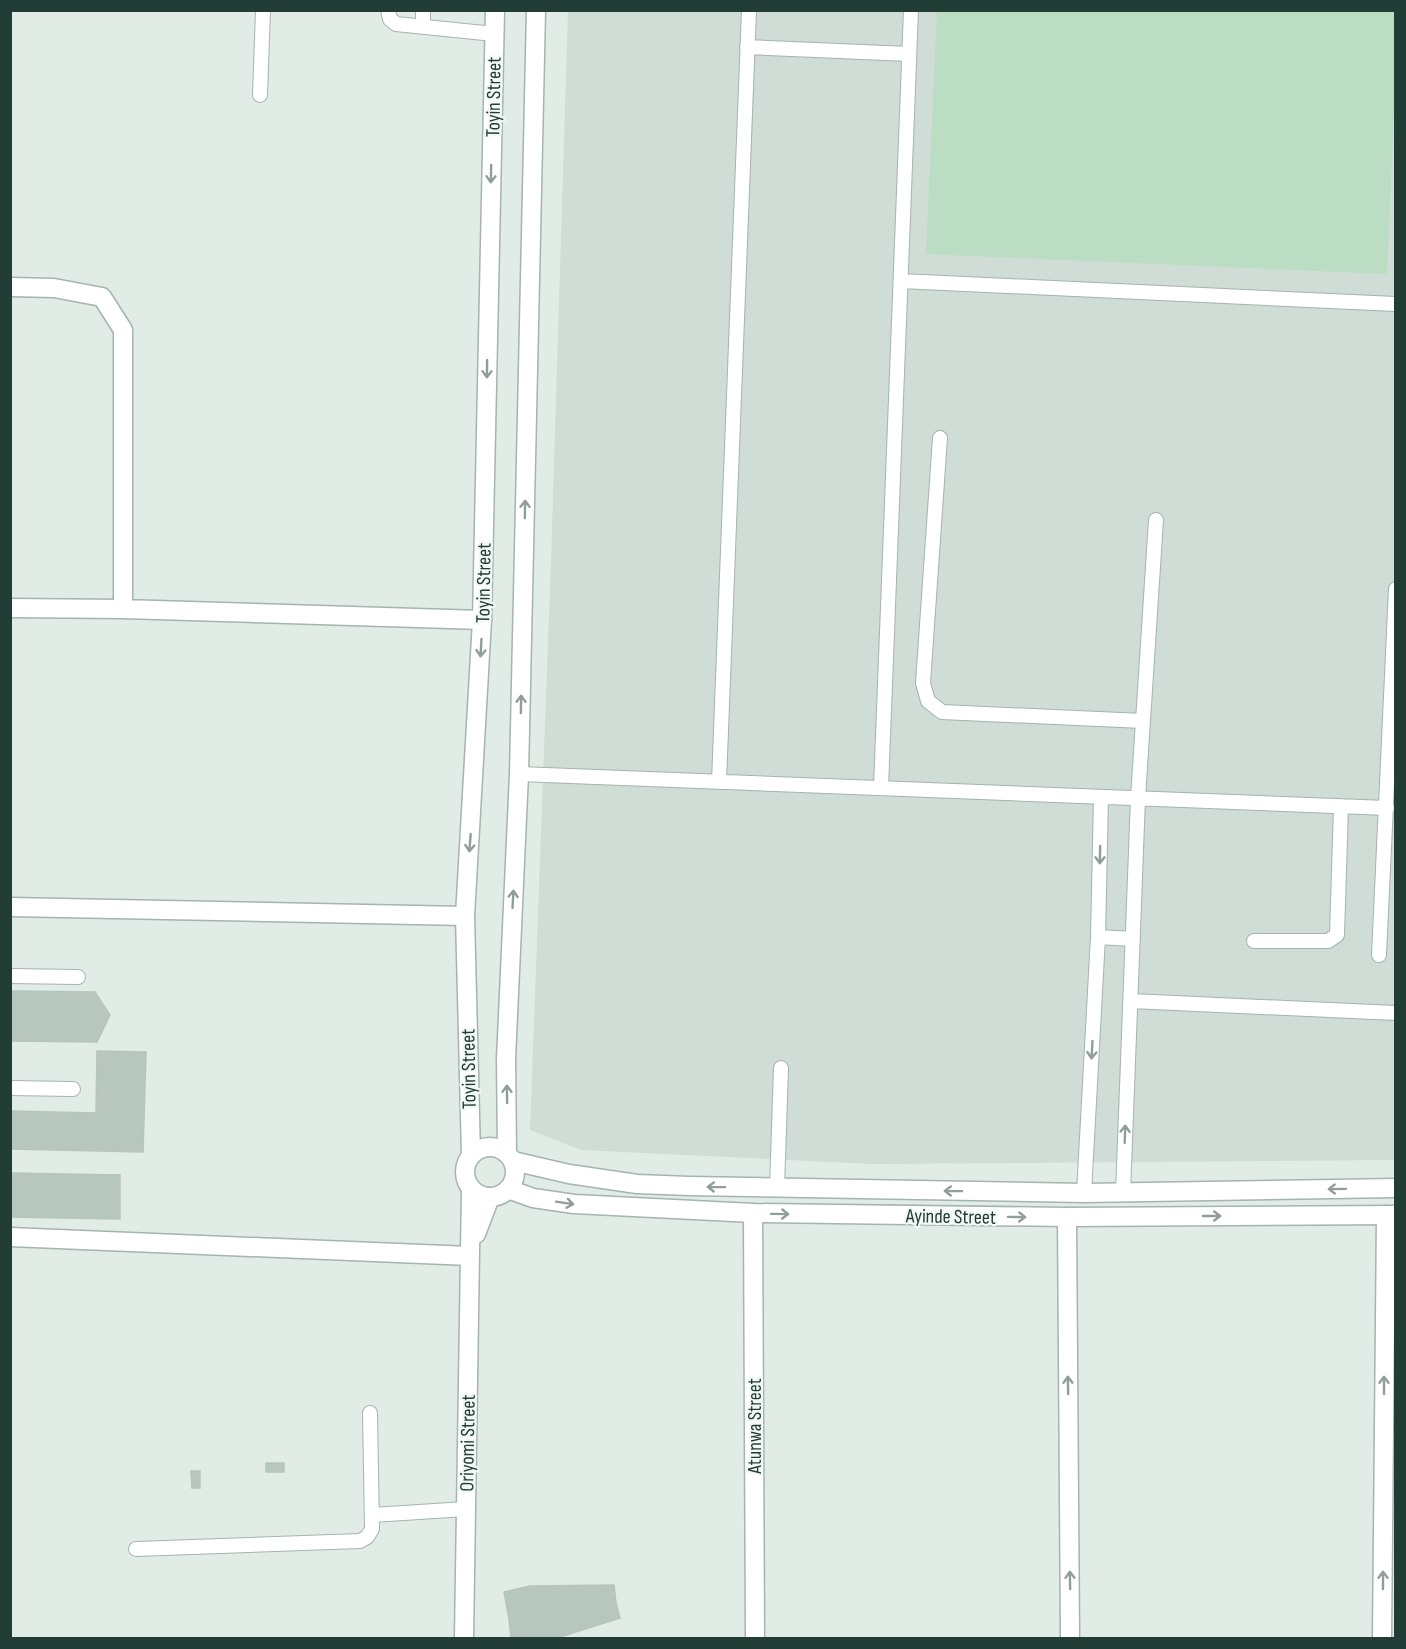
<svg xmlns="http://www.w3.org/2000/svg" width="1406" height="1649" viewBox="0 0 1406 1649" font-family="'Sofia Sans Condensed',sans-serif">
	<rect width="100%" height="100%" fill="#e1ece7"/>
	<path fill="#d0dcd6" d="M568,11H1395V1160L872,1164L581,1150L530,1130L551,561Z"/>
	<path fill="#baddc3" d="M937,11H1395V84L1387,274L926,254Z"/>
	<path fill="#b7c7c0" stroke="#b4c5be" stroke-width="1.5" d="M10,991L95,992L110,1015L97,1042L10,1041Z
		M97,1051L146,1052L143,1152L10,1149V1111L96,1113Z
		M10,1173L120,1175V1219L10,1217Z
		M266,1463H284V1472H266Z
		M191,1471H200V1488H192Z
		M614,1585L616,1603L620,1618L557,1638H511L509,1619L504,1592L530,1586Z"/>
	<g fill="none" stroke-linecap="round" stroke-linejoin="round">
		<defs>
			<path id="service" d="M388,10L390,19L396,24L494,34
				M423,10V27
				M747,47L909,54
				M260,95L263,10
				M901,281L1396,304
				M940,438L923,683L928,701L942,712L1143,721
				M519,774L1387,808
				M719,782L749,10
				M881,788L911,10
				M1098,937L1133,939
				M1254,941H1328L1337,935L1341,806
				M1379,955L1396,589
				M10,976L78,977
				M1131,1001L1396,1013
				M10,1088L73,1089
				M777,1188L781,1068
				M1084,1193L1098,937L1101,797
				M1123,1193L1138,798L1156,520
				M372,1515L466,1509
				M136,1549L360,1541L367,1537L372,1529L370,1413"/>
			<path id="minor" d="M10,287L54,288L102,297L123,330V609
				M10,608L123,609L482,620
				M10,907L465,916
				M753,1213L755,1638
				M1067,1217L1070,1638
				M476,1234L490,1197
				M10,1237L470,1256
				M464,1638L471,1188
				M1382,1638L1386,1215"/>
			<path id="tertiary" d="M465 1172a25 25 0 1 1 50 0a25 25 0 1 1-50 0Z
				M507,1152L506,1059L519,774L536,10
				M471,1155L465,916L482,620L495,10
				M513,1161L569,1174L637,1184L689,1186L1084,1193L1396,1188
				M508,1189L533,1198L574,1204L753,1213L1067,1217L1396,1215"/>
		</defs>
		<use href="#service" stroke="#a4b4ae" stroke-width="16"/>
		<use href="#minor" stroke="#a4b4ae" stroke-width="21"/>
		<use href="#tertiary" stroke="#a4b4ae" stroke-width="21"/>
		<use href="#service" stroke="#fff" stroke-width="14"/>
		<use href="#minor" stroke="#fff" stroke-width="18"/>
		<use href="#tertiary" stroke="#fff" stroke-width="18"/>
	</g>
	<defs><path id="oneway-shaft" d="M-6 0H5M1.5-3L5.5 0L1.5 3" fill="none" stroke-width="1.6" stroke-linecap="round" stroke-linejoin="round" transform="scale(1.5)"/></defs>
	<g stroke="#909e9a">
		<use href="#oneway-shaft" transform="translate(491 174) rotate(91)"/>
		<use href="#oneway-shaft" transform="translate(487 369) rotate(91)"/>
		<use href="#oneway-shaft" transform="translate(525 509) rotate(-89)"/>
		<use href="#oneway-shaft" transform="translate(481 648) rotate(93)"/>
		<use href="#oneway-shaft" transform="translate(521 704) rotate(-89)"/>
		<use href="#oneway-shaft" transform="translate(470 843) rotate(94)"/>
		<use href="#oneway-shaft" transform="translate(1100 855) rotate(91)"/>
		<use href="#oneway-shaft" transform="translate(513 899) rotate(-87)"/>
		<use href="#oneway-shaft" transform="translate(1092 1050) rotate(93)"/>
		<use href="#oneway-shaft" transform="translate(507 1094) rotate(-91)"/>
		<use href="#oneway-shaft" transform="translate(1125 1134) rotate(-88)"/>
		<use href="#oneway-shaft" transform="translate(716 1187) rotate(-179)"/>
		<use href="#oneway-shaft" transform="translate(1337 1189) rotate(179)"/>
		<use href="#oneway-shaft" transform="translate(953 1191) rotate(-179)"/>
		<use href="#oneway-shaft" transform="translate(565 1203) rotate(9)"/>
		<use href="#oneway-shaft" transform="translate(780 1214) rotate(1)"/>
		<use href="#oneway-shaft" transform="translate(1212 1216)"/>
		<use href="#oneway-shaft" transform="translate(1017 1217) rotate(1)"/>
		<use href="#oneway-shaft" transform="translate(1068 1385) rotate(-91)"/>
		<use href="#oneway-shaft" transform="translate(1384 1385) rotate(-90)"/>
		<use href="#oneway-shaft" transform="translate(1070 1580) rotate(-91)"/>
		<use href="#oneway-shaft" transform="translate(1383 1580) rotate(-90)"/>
	</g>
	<g text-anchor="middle" stroke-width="4.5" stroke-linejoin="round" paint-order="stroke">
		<g font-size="20" fill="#223d35" stroke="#f2f8f5">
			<text transform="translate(493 97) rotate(-89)" y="7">Toyin Street</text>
			<text transform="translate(483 583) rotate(-89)" y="7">Toyin Street</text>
			<text transform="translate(468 1069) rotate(-91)" y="7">Toyin Street</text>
			<text transform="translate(951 1216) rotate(1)" y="7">Ayinde Street</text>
			<text transform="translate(754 1426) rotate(-90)" y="7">Atunwa Street</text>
			<text transform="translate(467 1443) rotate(-89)" y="7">Oriyomi Street</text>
		</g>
	</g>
	<rect width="1406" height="1649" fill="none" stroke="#223d35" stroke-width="24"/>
</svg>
